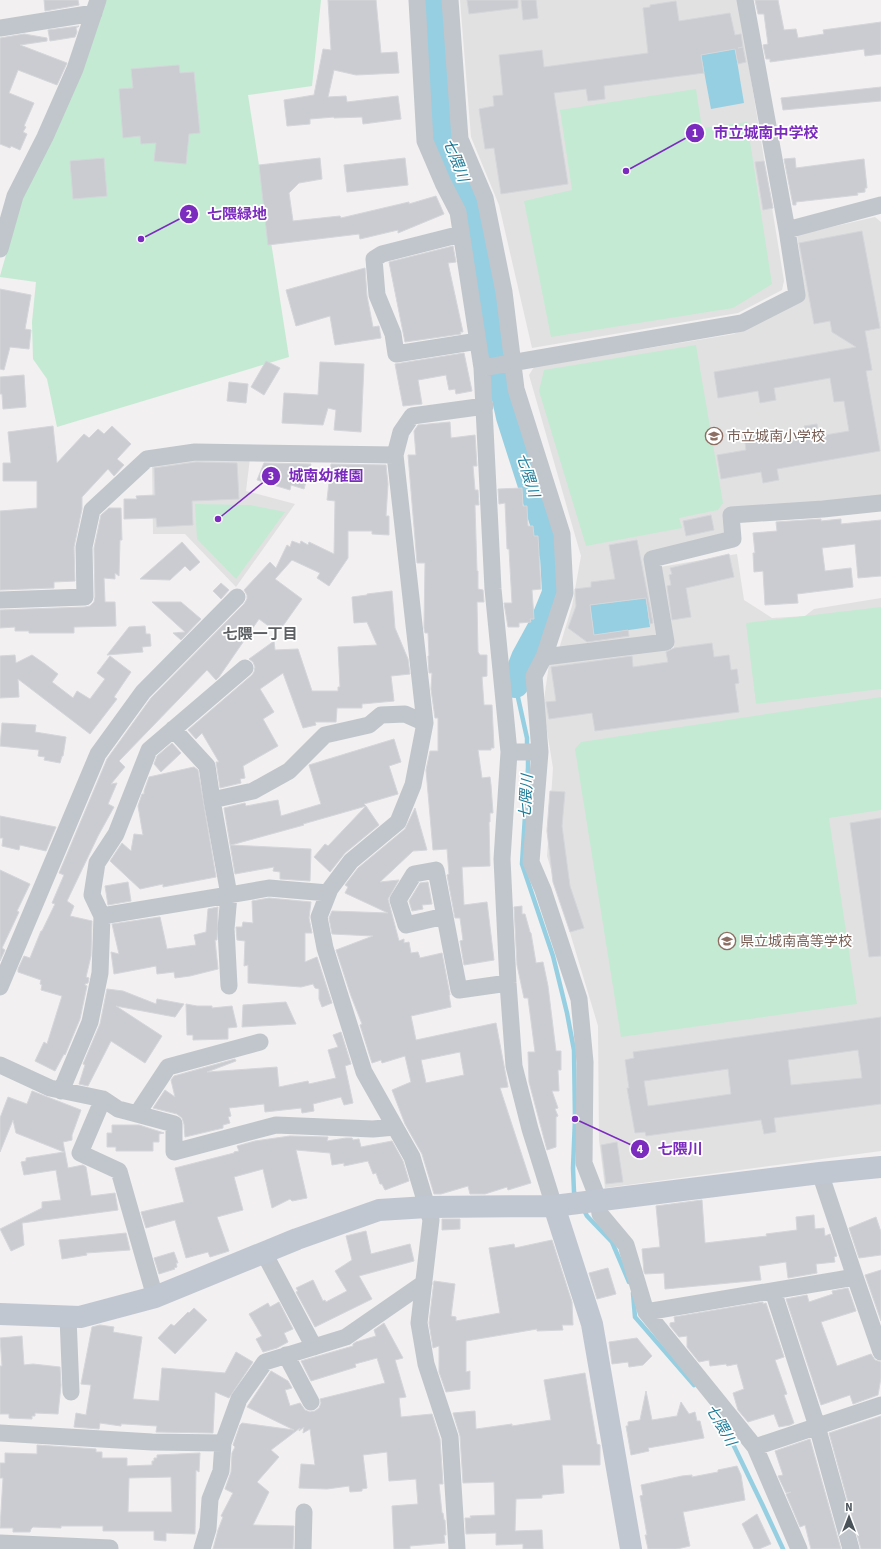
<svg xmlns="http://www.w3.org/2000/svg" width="881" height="1549" viewBox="0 0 881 1549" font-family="'Source Sans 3','Noto Sans JP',sans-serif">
	<rect width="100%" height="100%" fill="#f2f0f0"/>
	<path fill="#e2e1e1" d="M460,0H738L784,281L782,290L738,313L532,348L499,205L471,137Z
		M875,217L881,222V496L725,509L726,532L649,555L658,637L559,649L572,606L581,556L529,375L534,367L734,334L805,295L797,235Z
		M250,458L246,491L295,504L236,587L185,534H153L152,462Z
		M737,554L744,600L772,618L805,616L814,609L881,598V1151L605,1188L599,1140L598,1026L547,856L553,768L543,707L549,664L674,649L660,567Z"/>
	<path fill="#c4ead3" d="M102,0H321L312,86L248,95L289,357L57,427L47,379L33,359L32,322L36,282L0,277V276L21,202Z
		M696,89L702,128L747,122L772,284L733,308L551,337L524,201L572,190L560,110Z
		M696,345L723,503L718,510L679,518L682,528L586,546L539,391L544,370Z
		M195,504L250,505L285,512L236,579L197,539Z
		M881,607V689L756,704L746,623Z
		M881,697V810L829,818L857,1004L621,1037L575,749L581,742Z"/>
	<path fill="#96cfe1" d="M735,49L744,103L711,109L701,55Z
		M646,598L650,627L594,635L590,605Z"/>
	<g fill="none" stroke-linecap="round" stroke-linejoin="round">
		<path stroke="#96cfe1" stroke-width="4.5" d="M515,684L527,738V748
			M528,756V768L522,864L553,956L567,1013L574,1050L575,1119L573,1168L574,1192L578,1198
			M583,1208L587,1216L612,1242L629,1282
			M633,1293L635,1317L694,1385
			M718,1413L763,1506L783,1549"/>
		<path stroke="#96cfe1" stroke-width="28" d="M439,0L440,84L447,143L472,202L495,317L500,372L510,417L543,520L554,557L556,593L543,625L525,658L515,684"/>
	</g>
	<path fill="#cbccd1" stroke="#d4d6da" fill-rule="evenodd" d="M44,0H78L79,5L45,11Z
		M328,0H376L381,53L397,52L399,73L356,75L334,70L328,97L346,96L347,102L398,96L401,119L363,124L362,117L334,118V117L310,119V124L287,126L284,100L314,95L323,49L331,50Z
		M467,0H518V8L469,14Z
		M521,0H536L538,18L523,20Z
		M755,0H778L784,30L796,29L798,38L824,34L823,30L881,22V54L865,56L864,49L770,62V59H766L763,45L768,44L764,14H758Z
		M676,1L679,21L730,13L735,35L741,34L743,47L738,48L743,47L746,62L738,64L735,49L701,55L704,73L604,86L605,99L588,101L586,89L554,93L568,184L501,194L494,148L485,149L479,109L494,106L493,96L503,95L499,55L542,50L544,67L648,53L643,8L650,7V5Z
		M79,26L76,28L77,32L75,37L50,41L48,30Z
		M24,34L47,38V41L20,45L67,63L57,85L18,70L9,93L34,103L24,126L26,127L23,132L27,134L20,150L11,146L10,148L0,144V38Z
		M179,65L180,73L194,72L200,133L189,134L186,164L154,161L156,143L141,144L140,136L123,138L119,89L133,88L131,69Z
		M881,87V101L783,110L781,98Z
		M104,158L107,196L73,199L70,161Z
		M320,158L322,179L299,183L289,193L293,221L340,216L341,218L409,202V204L436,196L444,214L398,233V230L360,239L359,234L268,245L259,165Z
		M405,158L408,185L347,192L344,165Z
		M795,158L796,168L864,159L867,188H865V192L857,193L858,195L796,202V205H793L784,159Z
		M764,161L773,208L763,210L755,162Z
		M862,231L880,328L865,331L872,370L866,371L880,451L777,469L779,480L763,483L761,472L721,479L717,455L746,450L744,436L770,431L772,444L806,438L804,426L817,424L819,436L849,431L844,401L834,402L830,378L774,388L776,400L760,403L758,391L718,398L714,372L856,347L832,332L830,321L814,324L799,243Z
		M453,246L456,262L448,263L463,332H460L461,334L405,342L389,262Z
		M365,268L367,296L373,327L379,326L381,338L335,345L330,316L296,326L286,290Z
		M0,289L31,295L25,329L31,330L29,349L10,347L4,370L0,369Z
		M464,353L472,391L456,394L455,389L449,390L446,375L418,380L422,404L403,406L395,364Z
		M266,361L280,368L264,395L251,387Z
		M320,362L364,364L361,432L334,430L336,410L328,408L323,425L282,423L284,393L318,395Z
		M24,375L26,407L3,409L2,394H0V377Z
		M229,382L248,384L246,403L227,401Z
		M450,422L451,438L475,435L477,466H473L475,490H478L479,505H475L477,571H478V589L483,590L484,602H477L478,652L480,655H487V676L482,677L484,705H492L494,748H491V750H478L482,778L490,777L491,785L493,813H490V822H489L490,866L462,867L464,905L487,902L494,960L464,965L460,941L463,940L460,918H455L447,875L449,874L447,849L433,850L426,770L430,751H438V718H435L431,689L432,673H429L428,656H429L428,633H425L424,628L425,563H417L408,455H416L414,431L418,425Z
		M53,426L57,463L84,434L89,438L98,429L104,434L112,426L131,444L117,459L124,465L114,476L108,469L82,497V509L74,547L75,581L54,582V588L0,590V511L37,508V481H3V463H11L8,432Z
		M196,462L237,463L239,499L192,501L193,525L157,527L156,518L124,519V499H137L136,496L155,495L154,468Z
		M264,463L311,464L304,489L291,485L290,490L257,480Z
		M331,464L386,465L388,484L386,516H389V535L372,534V531H348V558L329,586L317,578L320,573L292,560L275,579L302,599L280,630H274L259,619L219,677L216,680L207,670L119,761L125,767L111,784L117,783L108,804L114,807L98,836L67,901L74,906L70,916L92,921L91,956L86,977L89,978L88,983L85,984V985L87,986L80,1019L65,1055L64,1054L55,1071L35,1061L44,1042L47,1044L62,996L41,990L42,985L40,984L41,980L18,972V969L24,956L30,958L41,931H42L55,904L52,903L64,875L59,873L107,759L151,698L244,604L247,599V595L244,590L270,562L276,568L287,545L290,547L292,541L300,544L301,541L308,545L309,542L334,554L335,501L327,500Z
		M522,488L523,506H527L528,526H533L534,536H538L541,589L532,590L534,619H530L531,622L519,623V627H508L504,603H512L509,549H507L505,503L499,504L498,489Z
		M109,508H121L122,540H120L119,576L115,573V579L104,578L105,602H115L116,626L74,627V633H29V631H15V627L0,628V610L85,607L90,606L94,602L95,597L94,548L101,515Z
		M711,515L714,530L686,536L683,521Z
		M821,519V521L841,519V524L881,520V576L858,578L855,544L822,548L825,571L851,568L853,587L797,594L798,603L765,605L763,571L754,572L753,553H755L753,533L777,531L776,522Z
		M637,540L653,623L650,624L646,598L590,605L594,635L628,630L629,636L587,642L568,628L576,606L575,589L591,587V582L615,579L609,545Z
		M182,542L200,562L190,571L185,566L170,580L140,579Z
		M729,554L734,577L686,588L691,617L672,620L667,586L671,585L669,575L672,574L670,568Z
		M221,583L229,590L221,599L213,591Z
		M392,591L395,628L408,659L410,674L391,676L394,701L362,704V708H337L336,722H315L316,725L303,728L283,673L260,689L274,712L263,719L278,746L243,766L245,778L240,779L241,783L220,788L216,762H219L202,733L196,739L188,730L252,675L254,672L255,667L253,662L249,659L274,641L275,650L298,649L312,691H338V687H340L338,647L377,645L367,622L354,623L352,597L367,595V594Z
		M152,602H181L201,619L181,640L173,633L185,632Z
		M145,626L146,634H150L151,646L142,647L143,652L107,655L129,627Z
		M712,643L714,657L729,655L731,670L737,669L739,683L735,684L739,712L595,731L592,713L549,719L546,702L556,701L551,667L632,656L633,667L668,662L666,652L674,648Z
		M15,655L16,663L32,655L45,664L58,674L52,682L73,698L77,691L90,699L105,679L97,673L110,656L131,672L114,697L117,699L90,734L18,679L19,697L0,698V656Z
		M2,723L36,725L35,732L66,737L63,756H62L60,763L44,760L45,757L38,756L39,750L0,746Z
		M394,739L401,762L389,766L398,794L364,804L366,806L303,824L304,825L231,845L311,849L310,881L280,879V872L273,871L274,867L235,874L224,808L245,803L246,806L278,800L281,816L321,804L309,765Z
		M172,743L181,753L161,772L154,764L157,756Z
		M194,767L198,770L216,877L163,887V884L140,889L110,861L122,843L131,851L134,834L143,835L138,806L142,794H144V791L149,777Z
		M550,791L565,792L562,826L570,886L584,928L570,932L553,882L547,831Z
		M366,806L379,825L345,853L330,872L314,857L325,844L328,846Z
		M415,808L427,850L413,851L380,882L399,880L388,899L399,941L404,939V943L409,942L411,953L418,952L420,958L442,953L450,995H449L451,1007L411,1016L416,1040L496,1023L508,1087L500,1088L531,1183L508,1190L507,1187L485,1194H470L468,1186L441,1194H434L422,1154L405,1124L392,1090L411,1082L405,1056L382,1063L381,1060L372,1063L360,1025L362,1024L351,996L336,950L373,936L332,934L329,918L332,911L388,913L345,893L348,887L345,885L358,868L405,829ZM460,1052L464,1075L426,1083L421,1060Z
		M0,816L56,827L46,851L20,845L19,850L2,846L3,838H0Z
		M881,818V956L869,957L850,823Z
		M0,870L30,884L17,911L19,912L2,948L5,950L0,961Z
		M128,882L131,901L108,905L105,886Z
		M428,882L432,904L422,905L423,909L412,911L409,901L420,883Z
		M269,898L311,902L309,918L312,933H305V962L317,957L332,1003L322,1007L319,999V989L315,988L313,984L301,987L248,983V965L244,966L245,941L237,940L236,927H242L243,922L253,923L252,901Z
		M522,906V914H525L530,932L531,933L536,963L543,962L548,986L556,1051H561V1070H558L559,1091H552L558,1108L555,1109L558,1116L556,1117V1147L547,1150L529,1082L528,1052H535L528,998H524L517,965L514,907Z
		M218,907L217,940H215L218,969L190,976L175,978L174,972L157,974L156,966L114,974L111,952L119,954L112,924L160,917L167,949L196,945L194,935L206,932L208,909Z
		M107,989L123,991L156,1004L157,999L184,1004L175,1017L116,1006L162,1036L145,1063L111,1041L88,1086L79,1084L85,1065L83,1064L100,1024Z
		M286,1002L296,1024L242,1027L243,1005Z
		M186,1004L197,1006H212V1008L232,1006L237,1027L228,1028V1039L193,1040V1035H187Z
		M881,1017V1104L774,1118L776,1132L764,1134L761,1120L646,1136L645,1132L635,1133L627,1088H629L625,1060L634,1058L633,1052ZM858,1050L862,1078L791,1085L788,1060ZM728,1069L731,1094L648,1106L644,1081Z
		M341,1032L351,1064L345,1066L353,1103L344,1105L341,1097L313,1104L314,1111L302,1113L301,1108L265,1112L264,1104L229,1108L231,1116L228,1117L230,1123L223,1125V1128L185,1137L184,1124L182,1118L177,1114L153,1108L165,1090L175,1097L171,1080L174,1076L235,1059L236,1061L207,1072L277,1067L279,1087L308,1081L309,1084L336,1078L328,1050L338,1047L333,1035Z
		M32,1091L81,1110L72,1135V1140L63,1142L68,1168L83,1165L86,1167L91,1196L115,1193L118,1210L22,1223L24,1245L11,1251L0,1229L42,1208V1202L61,1200L56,1170L24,1175L21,1162L26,1161V1158L64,1152L16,1133L13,1120L0,1152V1118L8,1097L27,1104Z
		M112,1125H139L164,1133L159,1134V1142H153V1151H116V1147H107V1133H112Z
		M290,1136L328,1137L327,1141L346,1138H352L353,1140L359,1139L361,1147L392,1141L403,1161L409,1181L385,1190L382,1184H380L376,1173L373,1174L368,1161L344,1166V1163L332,1165L330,1153L296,1150L307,1198L292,1201L290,1199L272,1208L263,1169L234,1177L243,1210L217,1217L229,1251L210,1257L208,1252L186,1258L175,1220L146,1228L141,1212L184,1202L175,1168L234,1153V1152L239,1151L237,1146L255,1141Z
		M617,1142L623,1182L606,1184L601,1145Z
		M702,1200L705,1243L767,1236L766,1234L797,1230L796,1217L814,1215L815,1229L824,1228L825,1236L830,1234L837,1256L834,1257L835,1262L816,1264L817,1273L788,1278L786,1262L759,1266L761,1280L665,1289L664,1273L645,1274L644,1272L642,1249L660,1247L656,1206Z
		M876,1217L881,1232V1255L859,1258L849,1228Z
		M442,1219H460V1229L442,1230Z
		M366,1231L371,1254L410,1244L414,1261L359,1276L372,1299L315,1327L296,1292L298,1291L296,1288L313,1280L323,1301L325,1300L326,1302L347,1291L335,1271L352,1260L346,1236Z
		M126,1233L130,1250L86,1253L87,1255L62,1259L59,1240Z
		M552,1240L572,1302L573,1325H562L563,1330L537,1331V1329L466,1341V1372L470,1371V1389L446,1392L439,1372V1346L433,1348L429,1323L434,1281L455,1284L451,1316L456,1317V1321L500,1313L489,1248L514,1244L515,1248Z
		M174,1252L178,1263H176L177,1267L174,1268L175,1269L159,1274L154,1258Z
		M608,1268L616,1294L597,1299L589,1273Z
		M881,1270V1321L865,1275Z
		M848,1288L856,1311L821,1322L837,1366L871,1354L875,1360L881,1362V1378L878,1395L853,1404L850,1395L821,1405L786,1299L807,1295L809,1302L833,1294L832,1291Z
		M279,1302L293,1329L284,1333L288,1342L277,1348L263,1352L256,1339L262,1336L249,1314L268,1303L270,1307Z
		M763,1302V1304L766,1303L784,1357L775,1360L787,1394L784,1395L794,1423L790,1425L779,1427L774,1414L748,1422L738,1410L733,1393L744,1389L737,1364L727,1366L726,1364L710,1366L709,1360L699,1362L687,1347V1336L679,1337L670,1326V1323L675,1322L674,1317Z
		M194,1308L207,1320L175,1354L158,1338L171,1324L174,1326L188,1312L189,1313Z
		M384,1323L403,1358L395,1360L406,1397L399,1398L401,1417L432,1414L440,1439L443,1484H439L442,1513H443L444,1520H445L446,1535H444L445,1543L410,1546V1549H394L392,1506L418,1504L416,1479L389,1481L387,1452L363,1455L367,1488L362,1489V1491L350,1492L349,1486L327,1489L299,1488L301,1464L315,1465L310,1429L303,1433L304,1427L299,1431L300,1428L271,1450L279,1457L257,1482L269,1492L253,1525L294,1526L293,1549H213L218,1530L223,1517L221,1516L233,1493L225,1489L231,1472L232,1453L235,1447L233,1445L240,1425L242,1423L294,1430L247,1407L271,1371L288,1381L292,1388L285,1390L290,1406L300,1403L305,1410L310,1412L315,1411L319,1408L321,1403L320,1399L385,1383L377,1358L355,1364L356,1367L311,1381L301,1361L353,1346V1344L356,1342L376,1336L374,1330Z
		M100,1325L114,1327L113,1332L142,1337L133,1399L159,1401L162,1368L225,1373L236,1352L253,1362L229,1398L215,1392L213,1433L156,1432L157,1426L125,1424H121V1426L100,1423L99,1429L74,1427L76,1413L86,1415L91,1385L81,1384L92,1327Z
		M22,1336L24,1365L33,1364L60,1367L61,1385L58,1414L35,1413V1416H32V1419L9,1418V1414H0V1366H2L0,1338Z
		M637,1338L652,1356L643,1365L629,1367L628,1362L612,1364L609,1342Z
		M585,1373L597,1444L600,1445V1465H562L564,1493L542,1495V1498L516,1499L515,1531L542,1530L543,1549H523V1544L496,1545V1533L466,1534L465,1518H471L470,1516L495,1515L494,1482L463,1483L460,1436L453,1413L475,1411L476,1429L512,1424V1426L551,1420L544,1380Z
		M646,1391L652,1420L677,1416L681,1402L689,1414L695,1412L697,1421H700L704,1438L648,1448L649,1451L631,1455L626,1426H628V1422L640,1420Z
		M881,1416V1549H861L829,1433Z
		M810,1439L841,1549H811L805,1525L800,1527L786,1494L791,1492L786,1493L778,1476L783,1475L775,1451Z
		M37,1445L96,1449V1452H102V1458H127V1466L152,1465V1461H154V1458H157V1455L200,1453L199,1472L196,1470L195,1534L166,1533V1541L154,1540V1531H103V1526H61V1528L33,1527L31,1529L30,1532H13V1528H0L3,1478H0V1463H5V1453L37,1454ZM171,1477L172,1512H128L129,1478Z
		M737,1466L741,1475L745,1500L683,1512L690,1546L677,1549H648L645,1535H647L640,1496L643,1495L641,1485L682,1476L692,1475V1477L718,1472V1470Z
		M757,1514L771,1544L759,1549H754L742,1524Z"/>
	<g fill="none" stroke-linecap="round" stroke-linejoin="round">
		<path stroke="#c0c6cc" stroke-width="17" d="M417,0L425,141L443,183L458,212L482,368L493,589L509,752L502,859L508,983L514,1066L530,1129L554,1206
			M450,0L460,139L485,198L504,292L516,389L562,534L565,593L544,657
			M745,0L787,230
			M0,28L94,13
			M461,234L382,254L374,259L377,295L393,334L396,354L478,341
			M0,249L15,196L45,137L75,69L98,0
			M482,368L742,323L797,295L787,230L881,205
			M0,600L85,597L84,547L92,510L147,459L195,452L395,455
			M173,729L207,766L212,800
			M509,752H540L534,676L544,657L666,642L652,559L733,539L731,515L823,509L881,503
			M540,752L531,862L543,890L579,999L585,1062L584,1163L598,1199L600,1214L626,1245L646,1312
			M328,893L269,888L229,895L212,800L253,791L289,771L325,735L369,725L381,715L405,714L425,723
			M102,916L92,895L97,863L116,834L149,750L245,668
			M445,916L406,925L398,900L414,874L436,870L459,990L508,983
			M0,987L98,754L143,692L237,597
			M0,1065L50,1088L103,1099L80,1153L119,1171L155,1297
			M61,1091L90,1022L100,973L102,916L229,895L226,929L229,986
			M103,1099L118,1109L137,1114L168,1067L260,1042
			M137,1114L174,1124V1152L276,1125L373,1129L395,1127
			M820,1173L855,1277L646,1312L755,1447L881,1405
			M264,1253L314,1347
			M855,1277L881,1352
			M773,1291L817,1426L851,1549
			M68,1317L71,1392
			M286,1355L311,1402
			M0,1433L152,1442L223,1443
			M755,1447L799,1549
			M0,1543L110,1548
			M202,1549L208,1529L210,1499L221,1471L223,1443L239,1399L265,1362L346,1337L424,1283
			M303,1549L304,1512
			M457,1549L450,1437L426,1364L419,1323L431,1220L412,1157L364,1072L325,948L319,917L330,889L351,861L398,822L413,785L425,723L395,455L401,432L412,416L485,406"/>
		<path stroke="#c0c7d1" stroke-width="22" d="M554,1206L592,1324L631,1549
			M0,1314L80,1317L155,1297L297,1239L379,1210L427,1207L554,1206L820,1173L881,1167"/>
	</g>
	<defs>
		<symbol id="school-ring" viewBox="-11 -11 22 22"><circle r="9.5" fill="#fff" stroke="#8d6e63" stroke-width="1.5"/><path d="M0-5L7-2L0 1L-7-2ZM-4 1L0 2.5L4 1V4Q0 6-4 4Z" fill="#8d6e63"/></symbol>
	</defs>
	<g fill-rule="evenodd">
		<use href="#school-ring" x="704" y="426" width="20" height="20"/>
		<use href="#school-ring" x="717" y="931" width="20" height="20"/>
	</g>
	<g text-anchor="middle" stroke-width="3.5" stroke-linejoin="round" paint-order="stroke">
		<g font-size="14" fill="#785e54" stroke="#fff" text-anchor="start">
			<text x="727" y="441">市立城南小学校</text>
			<text x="740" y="946">県立城南高等学校</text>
		</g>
		<g font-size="15" font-style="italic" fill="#1e7c99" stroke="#fff">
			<text transform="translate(456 160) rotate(69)" y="5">七隈川</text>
			<text transform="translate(528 475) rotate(73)" y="5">七隈川</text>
			<text transform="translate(526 797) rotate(-87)" y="5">七隈川</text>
			<text transform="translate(721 1425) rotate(60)" y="5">七隈川</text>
		</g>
		<g font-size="15" font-weight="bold" fill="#5d6063" stroke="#fff">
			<text x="260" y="639">七隈一丁目</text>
		</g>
	</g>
	<path fill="none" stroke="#7b2cbf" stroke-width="1.5" d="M626 171L695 133M141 239L189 214M218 519L271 476M575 1119L640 1149"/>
	<g fill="#7b2cbf" stroke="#fff" stroke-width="1.5">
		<circle cx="626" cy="171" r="4"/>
		<circle cx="141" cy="239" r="4"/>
		<circle cx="218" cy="519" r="4"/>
		<circle cx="575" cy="1119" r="4"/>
		<circle cx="695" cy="133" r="10"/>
		<circle cx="189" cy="214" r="10"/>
		<circle cx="271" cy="476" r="10"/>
		<circle cx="640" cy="1149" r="10"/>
	</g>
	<g font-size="12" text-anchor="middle" font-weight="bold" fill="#fff">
		<text x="695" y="137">1</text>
		<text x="189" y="218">2</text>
		<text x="271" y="480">3</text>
		<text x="640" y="1153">4</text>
	</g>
	<g font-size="15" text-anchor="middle" font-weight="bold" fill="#7b2cbf" stroke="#fff" stroke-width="3.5" stroke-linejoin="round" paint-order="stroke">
		<text x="766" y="138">市立城南中学校</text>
		<text x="237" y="219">七隈緑地</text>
		<text x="326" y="481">城南幼稚園</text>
		<text x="680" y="1154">七隈川</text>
	</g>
	<g transform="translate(849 1517)" stroke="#ffffff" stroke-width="3" paint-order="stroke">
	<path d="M0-3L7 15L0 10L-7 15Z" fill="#4a525a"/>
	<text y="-6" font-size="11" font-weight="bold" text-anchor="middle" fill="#4a525a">N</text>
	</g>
</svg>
